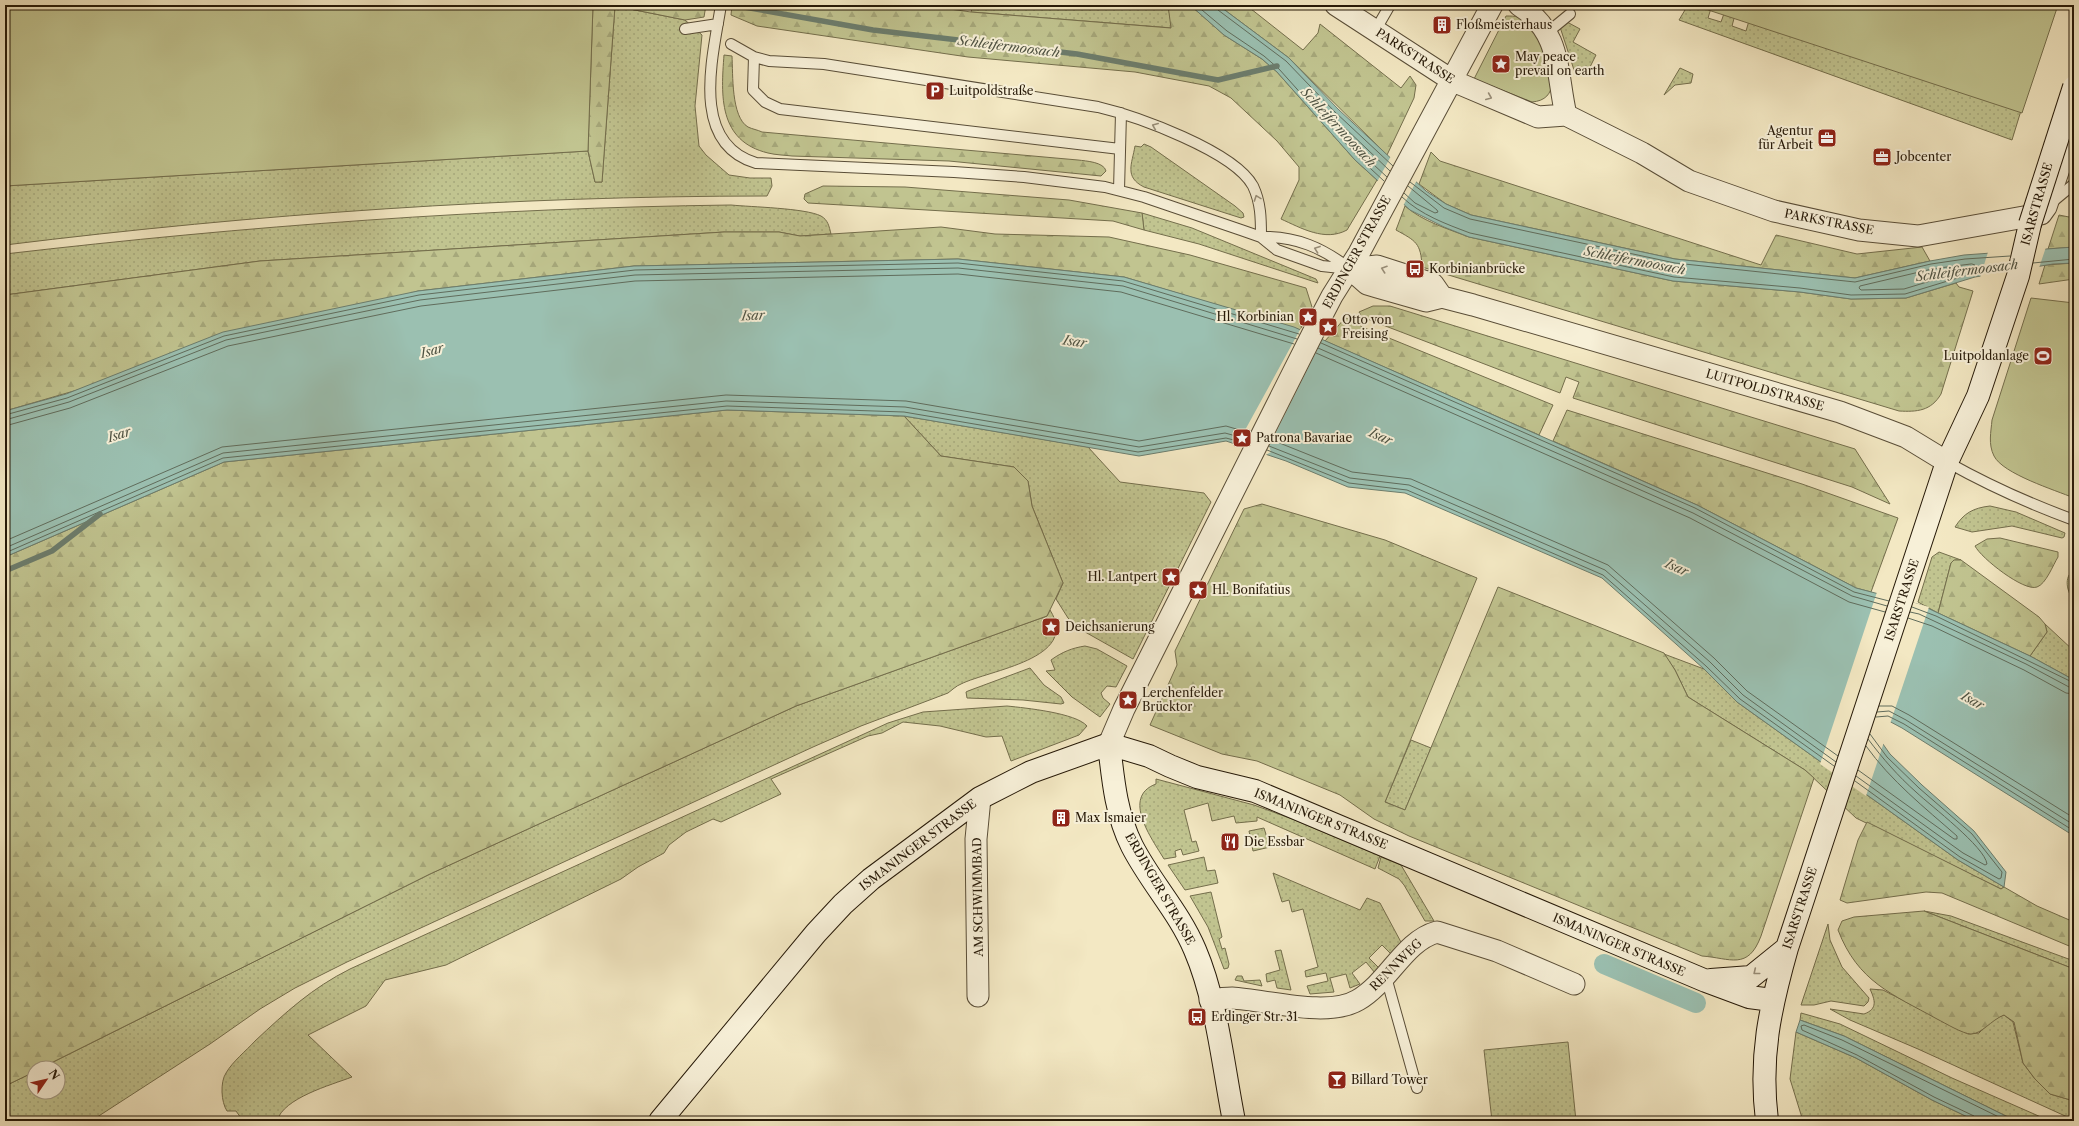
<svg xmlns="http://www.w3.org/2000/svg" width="2079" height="1126" viewBox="0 0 2079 1126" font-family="'Libre Caslon Text',serif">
	<defs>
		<pattern id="grass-dots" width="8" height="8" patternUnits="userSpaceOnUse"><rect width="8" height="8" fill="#c1c490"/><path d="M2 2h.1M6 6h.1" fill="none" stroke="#a6a87b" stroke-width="1.8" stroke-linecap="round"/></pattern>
		<pattern id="forest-firs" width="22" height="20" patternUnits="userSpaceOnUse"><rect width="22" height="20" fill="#c1c490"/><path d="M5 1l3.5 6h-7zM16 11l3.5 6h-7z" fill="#a6a87b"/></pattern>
	</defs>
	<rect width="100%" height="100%" fill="#f3e8c3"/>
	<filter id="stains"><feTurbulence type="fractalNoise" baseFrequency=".005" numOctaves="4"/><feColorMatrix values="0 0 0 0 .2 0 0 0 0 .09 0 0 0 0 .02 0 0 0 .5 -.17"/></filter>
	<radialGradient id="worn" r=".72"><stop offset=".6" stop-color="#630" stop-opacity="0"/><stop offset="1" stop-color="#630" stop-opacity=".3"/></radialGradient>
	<path fill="url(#grass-dots)" stroke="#746e4c" d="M973,5H1168L1172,28L971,12Z
		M1688,5H1712L1708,18L1721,22L1726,8L1736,11L1732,26L1746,31L1751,14L2027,91L2012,140L1679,20Z
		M615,6L685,20L702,35L695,106L699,146L706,155L729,175L750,178H771L772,186L767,196C512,196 257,214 5,245V186L588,151L595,182H602Z
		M1567,22L1580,29L1573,42L1596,55L1589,69L1576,76L1560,27Z
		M1680,68L1693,74L1691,83L1675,85L1664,95Z
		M1144,144L1151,147L1235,206L1243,213L1244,217L1241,218L1144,187C1124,177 1132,164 1135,146L1141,147Z
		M731,205C751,207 805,208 821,216C828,220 829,226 831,234L800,236L779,232H724L260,261L5,295V254C246,226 488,208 731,205Z
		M1142,213L1192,228L1316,279L1318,283L1199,244L1144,230Z
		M904,416L1088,447L1120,482L1204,493L1211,502L1133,659L1078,628L1068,618L1056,599L1063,583L1032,506L1028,481L1014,467L941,456Z
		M1990,506L2016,512L2065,533L2064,537L2062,538L2012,526L1972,532L1955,527C1964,513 1973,508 1990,506Z
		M1939,552L1961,560H1955L1951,563L1938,613L1918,602L1932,557Z
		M2074,570V601C2067,592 2063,577 2074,570Z
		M1050,610C1081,659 989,670 961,684C956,686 952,690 948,693L861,726L813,747L347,962L295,988L260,1009L210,1044L91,1121H5V1086L34,1072V1092H58V1068H41L430,874L796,706L1047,616Z
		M2045,624L2074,651V680L2030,656L2047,632Z
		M1085,646L1097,649L1127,666L1116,687L1107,686L1101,693L1103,698L1110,704L1100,717L1072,697L1046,671L1055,670L1051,660C1062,652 1072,648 1085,646Z
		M1664,654L1704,669L1737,702L1958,860L2004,887L2001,889L1856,818L1805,770L1688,697L1675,670Z
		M1030,668L1044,685L1061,697L1064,703L1061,704L1023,700L967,698L966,692L968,691Z
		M1007,706C1026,708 1076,713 1087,726L1079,735L1011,761L1002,736L986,737L940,726L903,722L882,733L868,736L771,779L781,794L721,822L713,819L686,832L669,845L664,853L638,867L621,879L446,965L385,980L366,1006L308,1035L352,1077C331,1085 283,1098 277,1121H237L241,1118L236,1111H227C221,1102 220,1082 226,1073C233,1061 246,1051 255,1041C286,1012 312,988 350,969L888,723L923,712Z
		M1411,740L1431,748L1405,810L1385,802Z
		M1156,779L1254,805L1292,819L1380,856L1375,869L1257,817V821L1236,823L1234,816L1212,821L1208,803L1184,810L1192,842L1196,841L1199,851L1183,855L1181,849L1175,851L1176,857L1164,859C1152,839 1121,797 1156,784Z
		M1264,828L1270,847L1253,851L1249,831Z
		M1204,857L1207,871L1215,870L1218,883L1185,890L1168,865Z
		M1381,857L1401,865L1434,921H1425L1404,885L1399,879L1378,868Z
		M1273,873L1360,910L1367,898L1380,903L1402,944L1392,955L1382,945L1369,958L1379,968L1375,973L1366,962L1352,973L1360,984L1350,988L1346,974L1330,978L1334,992L1310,994L1307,986L1328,981L1326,973L1306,977L1305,971L1318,967L1303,909L1292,912L1289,900L1282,902Z
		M1211,892L1222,937L1219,939L1222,949L1225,948L1229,964L1228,968L1224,969L1208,927L1190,896Z
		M1924,911L1951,916L2074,961V969Z
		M1828,924L1830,940L1842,967L1869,998L1868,1002L1864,1006L1831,1001L1814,1005H1801Z
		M1281,950L1291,990L1277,988L1275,980L1267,982L1266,974L1280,970L1275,951Z
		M1237,976H1242L1244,981L1260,980L1262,986L1235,980Z
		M1870,989L1883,990L1968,1034L1979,1033L1992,1020L2004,1015L2013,1022L2023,1063L2035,1079L2050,1094L2074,1101V1120L1918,1049L1850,1020L1830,1009L1864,1014C1878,1009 1875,1000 1870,989Z
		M1801,1013L1840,1024L1952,1078L2050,1121H2016L1844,1036L1800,1020Z
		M1796,1032L1856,1058L1932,1100L1976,1121H1803L1790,1079Z
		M1568,1042L1576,1121H1492L1484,1050Z"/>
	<path fill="url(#forest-firs)" stroke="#746e4c" d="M593,5H706L704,17L685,20L615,6L602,182H595L588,151Z
		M732,5H921L971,12L1171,28L1168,5H1190L1224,35L1262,59L1277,72L1355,160L1377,180L1347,230C1325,242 1301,228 1281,219L1299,180V167L1277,141L1231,98L1209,86L1135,72L968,57L757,26L731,15Z
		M1218,5H1246L1303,50L1318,33L1320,24L1401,88L1410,76L1416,85L1414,98L1387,155L1289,58Z
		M724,55L732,56C733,74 731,117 748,127C752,129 758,130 762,132L1078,160C1086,161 1104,162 1106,171L1101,176L949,161L792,156C784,155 776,155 768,153C718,141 721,95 724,55Z
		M1431,152L1440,161L1761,265L1776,235L1857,254L1922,247L1930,261L1855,278L1675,259L1471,215L1446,204L1419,184Z
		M823,186L905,187L1069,200L1142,213L1144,230L1113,221L808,203L804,199L805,194Z
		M1405,206C1422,221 1448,229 1469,237L1673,281L1800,292L1851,299L1906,298L1956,283L1959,287L1973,291L1941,394C1931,411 1917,412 1899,411L1422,267C1421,243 1416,241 1396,230Z
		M2059,215L2074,218V247L2048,249Z
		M941,227L995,234L1109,237L1190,255L1306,288L1312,307L1300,330L1124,277L958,259L634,266L418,291L5,411V295L260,261L724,232H779L800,236Z
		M2074,263V279L2039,284L2045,265Z
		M1373,306H1390L1855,449L1890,504L1852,487L1573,398L1579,382L1566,377L1560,393L1362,317L1359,312Z
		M1345,318L1353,320L1362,327L1553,405L1539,435L1325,341Z
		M727,410L904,416L941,456L1014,467L1028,481L1032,506L1063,583L1047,616L796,706L430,874L41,1068H34V1072L5,1086V557L224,462Z
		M1567,410L1802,484L1898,518L1871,592L1856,588L1697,505L1553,441Z
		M1262,504L1385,540L1477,578L1385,802L1405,810L1498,587L1664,653L1675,670L1688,697L1805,770L1814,778L1761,936C1748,971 1730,958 1702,956L1409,836L1374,819L1340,795L1257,761L1222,754L1150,725L1177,665L1175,651L1244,509Z
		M2000,538L2058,552V557C2053,565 2046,584 2037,587C2024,592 1981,558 1975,546L1987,539Z
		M1954,560H1961L2039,617L2045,624L2047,632L2030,656L1938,613L1951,563Z
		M1867,822L2001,889L2004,887L2037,906L2074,922V948L1942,893L1926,892L1847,903L1840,900L1858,840Z
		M1924,911L2074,969V1101L2050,1094L2035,1079L2023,1063L2014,1022L2004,1015C1991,1020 1982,1034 1971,1034C1963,1034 1945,1023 1937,1019C1892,994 1858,982 1838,930L1842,921L1854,917Z"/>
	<path fill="#c1c490" stroke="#746e4c" d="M5,5H593L588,151L5,186Z
		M1693,5H2058L2022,113Z
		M1506,16C1510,16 1515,16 1518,17C1539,24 1546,62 1552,81C1552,94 1545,101 1532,102L1474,79Z
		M2031,298L2074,303V498C2055,490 2003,474 1994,456C1988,444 1991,432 1992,420Z"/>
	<path fill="#9bc0b1" stroke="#6c7d6d" d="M1190,5H1218L1289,58L1338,109L1426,191L1446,204L1471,215L1675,259L1855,278L1930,261L1964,255L2074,247V263L2053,264L1975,277L1906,298L1851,299L1800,292L1673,281L1469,237L1444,227L1410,210L1355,160L1277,72L1262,59L1224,35Z
		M958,259L1124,277L1294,327L1697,505L1856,588L1921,605L2030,656L2074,680V836L1902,728L1887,720L1873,721V730L1890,754L1922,785L1974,831L2006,872L2004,887L1958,860L1737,702L1704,669L1602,578L1405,493L1348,487L1286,461L1226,441L1139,456L904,416L727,410L224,462L5,557V411L66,394L223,332L418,291L634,266Z
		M1800,1020L1844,1036L2016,1121H1976L1932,1100L1856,1058L1796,1032Z"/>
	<path fill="#f3e8c3" d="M1391,156L1417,180L1403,206L1377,182Z
		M2046,247L2039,268L1980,278L1988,252Z
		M1301,328L1323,338L1269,446L1271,452L1264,456L1236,447L1238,442L1236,436L1244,432Z
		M1877,592L1929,607L1890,724L1886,722L1875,723V729L1884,742L1866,796L1820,764Z"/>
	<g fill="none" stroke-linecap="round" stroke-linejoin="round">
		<path stroke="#606c5c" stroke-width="1" d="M1196,5L1227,31L1264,56L1279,69L1358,157L1384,181
			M1216,5L1218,10L1286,61L1335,112L1393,166
			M1387,177L1361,153L1341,130V127H1344L1390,171
			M1410,182L1444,208L1470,219L1675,263L1855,282L1931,264L1965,259L2010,256
			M1404,193L1415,203L1435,213L1438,212L1437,210L1408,186
			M1402,197C1421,215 1446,224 1470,233L1674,277L1800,288L1851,295L1905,294L1974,273L2008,267
			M2033,263L2074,259
			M1972,264L1975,265L1973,268L1904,289L1861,290L1859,288L1860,286L1932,269Z
			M1321,343L1695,508L1854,592L1889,601
			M1318,348L1693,513L1852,596L1887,606
			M1316,353L1690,518L1849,602L1885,612
			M5,415L67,398L224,336L419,295L635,270L958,263L1123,281L1299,334
			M5,420L69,402L226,340L420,300L635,275L958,268L1123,286L1297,339
			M5,426L70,408L228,346L421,306L635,281L958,274L1121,292L1294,344
			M1272,440L1352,472L1411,479L1608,565L1714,658L1747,691L1838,756
			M1269,446L1350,478L1409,485L1605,570L1710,662L1743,695L1836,762
			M1267,450L1349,483L1407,490L1603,575L1706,666L1740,699L1834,766
			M5,541L222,447L726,395L906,401L1139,441L1226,426L1250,433
			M5,548L223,453L726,401L905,407L1139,447L1225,433L1247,439
			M5,553L223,458L727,406L904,412L1138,452L1226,438L1245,443
			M1912,607L1936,616L2074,683
			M1910,612L1919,614L2026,664L2069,687L2074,688
			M1908,618L1932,626L2024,670L2066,693L2074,694
			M1879,706H1892L1909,715L2074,818
			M1877,712L1889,711L1906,720L2074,825
			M1876,717L1888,716L1904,724L2074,831
			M1858,770L1954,839H1957V836C1925,808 1891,781 1866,746
			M1856,776L1963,853L1985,865L1987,864C1985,847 1931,806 1916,792C1898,776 1883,759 1868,739
			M1855,781L1960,857L1999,879L2001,878L2002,872L1972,834L1919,788L1887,757L1870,734
			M1977,1121L1974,1116L1934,1097L1857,1055L1802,1030L1801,1026L1804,1025L1842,1040L2007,1121"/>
		<path stroke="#6c7d6d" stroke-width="5.5" d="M733,5L873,30L1077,54L1218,80L1277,66
			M5,571L52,551L100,514"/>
		<path stroke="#9bc0b1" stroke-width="20" d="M1604,964L1696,1003"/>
		<defs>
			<path id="lane" d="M721,5C713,56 689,143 756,163L954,172L1024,177L1105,187L1144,197L1241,230L1261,237L1277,250L1322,266L1350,269
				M685,29L718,24
				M1375,31L1390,5
				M1548,32L1570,14
				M731,44L754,57L769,61L824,64L1098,107C1136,116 1234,151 1253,186C1261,203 1261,219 1261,237
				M754,57L753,90L765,102L780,109L1120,149
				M1119,190L1121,113
				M2051,203L2074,184
				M1261,237C1296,236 1323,248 1350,269
				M1947,462C1988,485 2030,504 2074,520
				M1386,977L1417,1088"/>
			<path id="street" d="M1336,5L1453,81L1538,117L1566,115L1642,153L1689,181L1774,211L1859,230L1918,236L2041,214L2046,207L2074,125
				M1519,5C1562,32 1556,72 1566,115
				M1350,269L1367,284L1377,287L1426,301L1442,297L1473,305L1840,412L1906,437L1947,462
				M1350,269L1377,266L1433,284L1442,297
				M1109,744L1124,709L1319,321L1332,296L1359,253L1492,5
				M978,996L976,839L980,798
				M1210,1000C1217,999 1225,998 1232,998C1267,1000 1328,1018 1358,1000C1389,982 1404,941 1437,932L1497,951L1574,984"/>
			<path id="secondary" d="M1109,744C1113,780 1116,814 1132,846C1151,883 1179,912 1195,950C1217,1001 1223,1066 1234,1121
				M1711,980L1751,977L1787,948
				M660,1121L816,933L843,904L871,879L980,798L1031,772L1109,744L1149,756L1170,766L1197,777L1255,791L1706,981L1749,997L1772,1000
				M1767,1121C1759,1057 1770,1008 1787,948L1947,462L1978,396L2018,276L2030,224"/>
		</defs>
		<use href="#lane" stroke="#594d37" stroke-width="12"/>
		<use href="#street" stroke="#594d37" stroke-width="23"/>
		<use href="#secondary" stroke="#261908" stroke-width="24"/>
		<use href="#lane" stroke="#f7f0d8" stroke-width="10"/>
		<use href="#street" stroke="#f7f0d8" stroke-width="21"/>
		<use href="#secondary" stroke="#f7f0d8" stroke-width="22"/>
		<defs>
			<path id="secondary-bridge" d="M2030,224L2074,87"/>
		</defs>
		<use href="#secondary-bridge" stroke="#261908" stroke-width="24" stroke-linecap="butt"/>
		<use href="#secondary-bridge" stroke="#f7f0d8" stroke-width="22"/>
	</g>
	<defs><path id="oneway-chevron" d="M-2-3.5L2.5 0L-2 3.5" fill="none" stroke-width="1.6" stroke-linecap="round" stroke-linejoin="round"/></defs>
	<g stroke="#998f7a">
		<use href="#oneway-chevron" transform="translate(1489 97) rotate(23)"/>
		<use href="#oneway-chevron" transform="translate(1155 126) rotate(-157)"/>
		<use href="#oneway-chevron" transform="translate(1257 198) rotate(-110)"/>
		<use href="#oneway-chevron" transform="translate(1317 249) rotate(-160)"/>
		<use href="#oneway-chevron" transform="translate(1384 269) rotate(-161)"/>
		<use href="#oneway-chevron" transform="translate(1756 972) rotate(141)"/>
	</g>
	<defs>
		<symbol id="building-square" viewBox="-11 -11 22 22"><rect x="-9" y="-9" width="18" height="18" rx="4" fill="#8f2418" stroke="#f7f0d8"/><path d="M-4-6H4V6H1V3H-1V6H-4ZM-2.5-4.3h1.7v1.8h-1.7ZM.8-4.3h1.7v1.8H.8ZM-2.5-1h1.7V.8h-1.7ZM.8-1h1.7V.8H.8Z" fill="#fff"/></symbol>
		<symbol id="sight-square" viewBox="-11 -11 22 22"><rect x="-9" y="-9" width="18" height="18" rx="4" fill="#8f2418" stroke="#f7f0d8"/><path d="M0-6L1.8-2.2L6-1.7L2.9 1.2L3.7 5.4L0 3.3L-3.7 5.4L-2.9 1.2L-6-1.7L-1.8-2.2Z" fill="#fff"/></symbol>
		<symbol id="parking-square" viewBox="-11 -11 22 22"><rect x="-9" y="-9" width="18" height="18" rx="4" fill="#8f2418" stroke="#f7f0d8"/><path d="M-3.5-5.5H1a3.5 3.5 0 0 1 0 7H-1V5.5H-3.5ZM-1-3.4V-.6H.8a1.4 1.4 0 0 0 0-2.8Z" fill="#fff"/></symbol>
		<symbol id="office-square" viewBox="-11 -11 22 22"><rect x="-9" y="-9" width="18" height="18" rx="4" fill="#8f2418" stroke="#f7f0d8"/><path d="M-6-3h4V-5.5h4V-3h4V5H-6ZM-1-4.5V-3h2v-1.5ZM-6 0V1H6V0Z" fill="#fff"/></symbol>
		<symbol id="bus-square" viewBox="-11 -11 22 22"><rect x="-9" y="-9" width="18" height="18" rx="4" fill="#8f2418" stroke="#f7f0d8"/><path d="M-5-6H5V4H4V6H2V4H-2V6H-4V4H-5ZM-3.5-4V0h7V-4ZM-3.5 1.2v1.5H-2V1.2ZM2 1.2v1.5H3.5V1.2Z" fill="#fff"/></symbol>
		<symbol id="stadium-square" viewBox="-11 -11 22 22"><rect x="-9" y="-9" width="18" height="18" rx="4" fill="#8f2418" stroke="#f7f0d8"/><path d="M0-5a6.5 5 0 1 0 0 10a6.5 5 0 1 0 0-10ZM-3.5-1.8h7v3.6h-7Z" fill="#fff"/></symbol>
		<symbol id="restaurant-square" viewBox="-11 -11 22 22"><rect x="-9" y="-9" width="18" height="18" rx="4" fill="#8f2418" stroke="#f7f0d8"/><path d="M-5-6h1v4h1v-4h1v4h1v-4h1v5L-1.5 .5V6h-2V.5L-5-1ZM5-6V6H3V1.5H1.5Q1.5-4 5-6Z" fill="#fff"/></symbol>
		<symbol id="bar-square" viewBox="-11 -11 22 22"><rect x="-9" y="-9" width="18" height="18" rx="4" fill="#8f2418" stroke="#f7f0d8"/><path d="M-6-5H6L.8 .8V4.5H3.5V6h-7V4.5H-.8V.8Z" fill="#fff"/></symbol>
	</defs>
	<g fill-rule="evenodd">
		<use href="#building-square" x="1431" y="14" width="22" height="22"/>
		<use href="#sight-square" x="1490" y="53" width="22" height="22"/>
		<use href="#parking-square" x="924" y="80" width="22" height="22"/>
		<use href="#office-square" x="1816" y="127" width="22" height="22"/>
		<use href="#office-square" x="1871" y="146" width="22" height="22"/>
		<use href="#bus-square" x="1404" y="258" width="22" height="22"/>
		<use href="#sight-square" x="1297" y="306" width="22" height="22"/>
		<use href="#sight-square" x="1317" y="316" width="22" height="22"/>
		<use href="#stadium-square" x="2032" y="345" width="22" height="22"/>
		<use href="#sight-square" x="1231" y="427" width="22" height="22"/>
		<use href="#sight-square" x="1160" y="566" width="22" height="22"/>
		<use href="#sight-square" x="1187" y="579" width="22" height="22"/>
		<use href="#sight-square" x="1040" y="616" width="22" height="22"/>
		<use href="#sight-square" x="1117" y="689" width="22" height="22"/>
		<use href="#building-square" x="1050" y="807" width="22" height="22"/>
		<use href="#restaurant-square" x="1219" y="831" width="22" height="22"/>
		<use href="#bus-square" x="1186" y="1006" width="22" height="22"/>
		<use href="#bar-square" x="1326" y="1069" width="22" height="22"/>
	</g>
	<g text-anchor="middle" stroke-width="4" stroke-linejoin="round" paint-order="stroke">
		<g font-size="12" fill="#261908" stroke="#f7f0d8" text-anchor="start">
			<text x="1456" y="29">Floßmeisterhaus</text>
			<text x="1515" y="61">May peace<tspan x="1515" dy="14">prevail on earth</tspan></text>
			<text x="949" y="95">Luitpoldstraße</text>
			<text x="1813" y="135" text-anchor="end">Agentur<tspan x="1813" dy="14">für Arbeit</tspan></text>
			<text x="1896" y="161">Jobcenter</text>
			<text x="1429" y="273">Korbinianbrücke</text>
			<text x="1294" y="321" text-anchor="end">Hl. Korbinian</text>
			<text x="1342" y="324">Otto von<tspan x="1342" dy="14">Freising</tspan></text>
			<text x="2029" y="360" text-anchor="end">Luitpoldanlage</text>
			<text x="1256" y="442">Patrona Bavariae</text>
			<text x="1157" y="581" text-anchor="end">Hl. Lantpert</text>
			<text x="1212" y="594">Hl. Bonifatius</text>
			<text x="1065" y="631">Deichsanierung</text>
			<text x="1142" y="697">Lerchenfelder<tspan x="1142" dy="14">Brücktor</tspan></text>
			<text x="1075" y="822">Max Ismaier</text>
			<text x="1244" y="846">Die Essbar</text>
			<text x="1211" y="1021">Erdinger Str. 31</text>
			<text x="1351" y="1084">Billard Tower</text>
		</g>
		<g font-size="12" fill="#261908" stroke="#f7f0d8">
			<text transform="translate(1415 56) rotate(33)" y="4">PARKSTRASSE</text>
			<text transform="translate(2037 204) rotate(-74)" y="4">ISARSTRASSE</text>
			<text transform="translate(1829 222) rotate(11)" y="4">PARKSTRASSE</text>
			<text transform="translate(1357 252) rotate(-61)" y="4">ERDINGER STRASSE</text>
			<text transform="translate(1765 390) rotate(16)" y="4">LUITPOLDSTRASSE</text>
			<text transform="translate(1902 600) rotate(-72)" y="4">ISARSTRASSE</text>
			<text transform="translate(1321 819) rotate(22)" y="4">ISMANINGER STRASSE</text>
			<text transform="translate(918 845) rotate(-37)" y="4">ISMANINGER STRASSE</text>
			<text transform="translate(1160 889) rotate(60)" y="4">ERDINGER STRASSE</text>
			<text transform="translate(978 897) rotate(-91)" y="4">AM SCHWIMMBAD</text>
			<text transform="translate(1800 908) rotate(-72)" y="4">ISARSTRASSE</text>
			<text transform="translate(1619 945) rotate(23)" y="4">ISMANINGER STRASSE</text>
			<text transform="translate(1396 965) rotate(-45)" y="4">RENNWEG</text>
		</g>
		<g font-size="13" font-style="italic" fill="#4f5343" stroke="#f7f0d8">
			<text transform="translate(1009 46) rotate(7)" y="5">Schleifermoosach</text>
			<text transform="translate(1339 127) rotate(47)" y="5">Schleifermoosach</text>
			<text transform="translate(1635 260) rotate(11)" y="5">Schleifermoosach</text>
			<text transform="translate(1967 270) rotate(-7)" y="5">Schleifermoosach</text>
			<text transform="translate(753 315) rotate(-3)" y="5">Isar</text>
			<text transform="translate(1075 341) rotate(8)" y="5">Isar</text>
			<text transform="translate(432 350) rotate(-15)" y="5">Isar</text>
			<text transform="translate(119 434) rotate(-17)" y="5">Isar</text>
			<text transform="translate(1381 436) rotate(24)" y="5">Isar</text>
			<text transform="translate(1677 567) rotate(24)" y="5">Isar</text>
			<text transform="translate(1973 700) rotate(29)" y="5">Isar</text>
		</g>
	</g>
	<rect width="2079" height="1126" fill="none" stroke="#f3e8c3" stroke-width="20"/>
	<rect x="6" y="6" width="2067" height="1114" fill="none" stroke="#261908" stroke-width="2"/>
	<rect x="10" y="10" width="2059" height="1106" fill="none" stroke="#261908"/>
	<g transform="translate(46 1080) rotate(56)"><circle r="19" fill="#f7f0d8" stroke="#a39a85"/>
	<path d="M0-3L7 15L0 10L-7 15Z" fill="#8f2418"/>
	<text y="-6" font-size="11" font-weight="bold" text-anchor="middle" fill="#261908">N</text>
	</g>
	<rect width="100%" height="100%" filter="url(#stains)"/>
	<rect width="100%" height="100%" fill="url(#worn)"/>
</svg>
